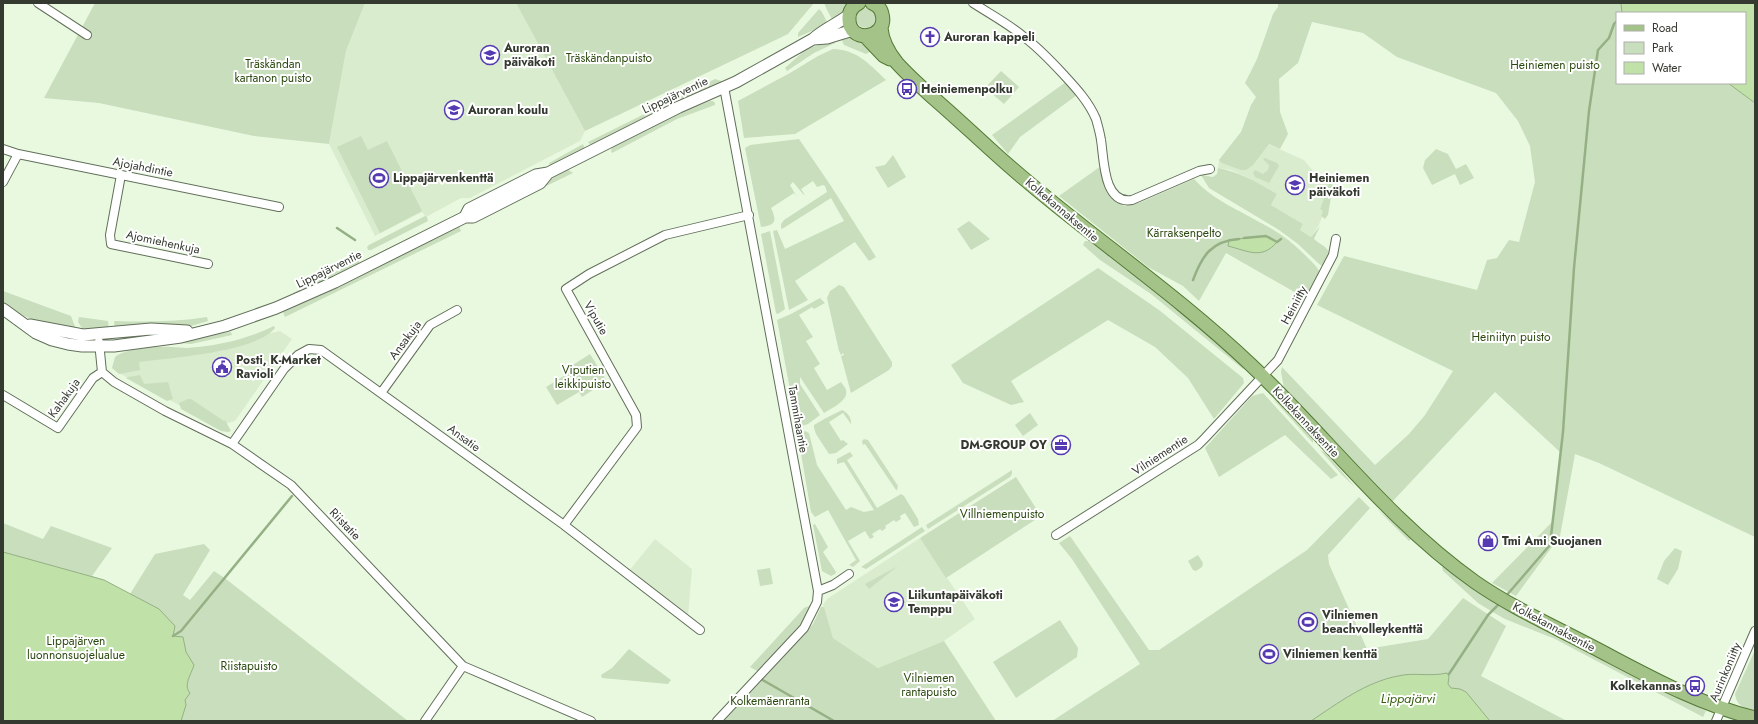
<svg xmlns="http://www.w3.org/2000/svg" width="1758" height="724" viewBox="0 0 1758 724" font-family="Jost,sans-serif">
	<rect width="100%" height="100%" fill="#e9f9e0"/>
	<path fill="#daecce" d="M365,3H516L585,131L580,141L470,198H461L426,217L422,212L375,236L329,144L346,51Z
		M1241,132L1304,160L1314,172L1329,183L1320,209L1324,211L1319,225L1311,237L1300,230L1303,224L1271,205L1277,194L1244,176L1231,170L1218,168L1219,160Z
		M280,331L292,339L235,421L218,426L117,372L124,353L214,346Z
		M920,538L975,619L944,641L878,668L833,638L823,605L827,599Z
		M655,539L692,569L688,617L628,572Z"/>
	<path fill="#c9debc" d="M95,3H365L346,51L329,144L254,136L99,103L44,98Z
		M516,3H814L788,34L585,131Z
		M824,3H849L839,17L833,21L827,10Z
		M1278,3H1621L1622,13H1617V83H1728L1755,103V537L1599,463L1575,454L1560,536L1516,596L1492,583L1553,521L1560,452L1495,392L1392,502L1366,474L1338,448L1284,388L1281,372L1282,367L1375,465L1409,434L1425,415L1453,371L1317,305L1344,256L1477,290L1487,260L1497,258L1509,240L1519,242L1535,182L1530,146L1518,121L1496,93L1397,57L1363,33L1312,22L1298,63L1279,79L1280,112L1288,134L1280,149L1269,144L1253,165L1246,170H1241L1222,163L1219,160L1241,132L1251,105L1256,97L1245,83L1257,59L1273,14L1278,7Z
		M856 18a10 10 0 1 1 20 0a10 10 0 1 1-20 0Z
		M819,9L822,12L828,24L798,37V33Z
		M840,37C853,35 863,42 874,50L866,54L844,45Z
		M834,39L835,43L814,53L787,71L785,68L805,50Z
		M833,49C858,50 869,64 886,80L795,134L744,138L738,101L790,73L818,56Z
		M1001,71L1019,87L1004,104L985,88Z
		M715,79L725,82L591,146L588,142Z
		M1066,82L1077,95L1020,137L1008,154L992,135Z
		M710,101H713L715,103V105L677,119L612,153L611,151L612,147L677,114Z
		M361,136L368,150L387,141L422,211L380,233L337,147Z
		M799,139L831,186L876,257L869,261L855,242L795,281L808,300L789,310L773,231L777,230L785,249L844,221L831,198L782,229L781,228V224L784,220L827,192L825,186L823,185L817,187L813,181L801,189L805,195L803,194L793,182L790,185L797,197L794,193L771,208C777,221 776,225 761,227L745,148L750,145Z
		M583,144L585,150L550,166L549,163Z
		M1436,149L1448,154L1456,169L1466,164L1474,178L1460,185L1455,174L1432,185L1423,168L1425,160Z
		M893,155L906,177L888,188L875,167L885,165Z
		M1265,158L1277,163L1279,166L1269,183L1255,177L1253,173L1255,170L1263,174L1268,170L1269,165L1263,159Z
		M1101,166L1108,194L1120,204L1125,206L1141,202L1194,179C1213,200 1239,210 1263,224C1279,232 1293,243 1305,255C1311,261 1317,266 1321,274L1305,298L1226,253L1199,301L1183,286L1148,267L1059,196Z
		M1218,168C1240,172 1258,183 1277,194L1271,205L1303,224L1300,230L1311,237L1320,226L1314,239C1327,250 1334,247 1323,267L1318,263L1298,244L1279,230L1209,188L1201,175L1213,177L1217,174Z
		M567,169L573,173L540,189L538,187Z
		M1329,183L1333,185L1328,215L1325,219L1321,216L1323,211L1320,209Z
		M425,216L427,217L428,221L371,250H368L367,247L369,245Z
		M969,221L990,239L971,250L957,229Z
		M459,226L461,231L285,317L283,312Z
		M770,231L785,309L778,314L776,313L761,234Z
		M1085,241H1090L1170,302L1245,367L1243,369L1151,294L1100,260L1083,245Z
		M359,260V265L293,294V293Z
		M1098,268L1159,310L1243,378L1244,383L1214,419L1188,378L1155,347L1108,320L1011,381L1024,402L1011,405L963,383L951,365Z
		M839,285L844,287L892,362V366L889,370L851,393L841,356L844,355L843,353L841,355L839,351L827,298L830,291Z
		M3,291L71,316L76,329L39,323L18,313L3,302Z
		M820,298L825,303L814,309L812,307L799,315L813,337L806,341L820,364L814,368L827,390L841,382C842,384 846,388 846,390C849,401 831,408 824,413L800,377V384L820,415L808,424L802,426L798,425L796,422L777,320L791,314Z
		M79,317L108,321L109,331L87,332V329L82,328L78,322Z
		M207,317L208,321L188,327L115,330L114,321C146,322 176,322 207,317Z
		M274,326L275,328C257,352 169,358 139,362L140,370L119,374L112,368L115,357C126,348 157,346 172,347C177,347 182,348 187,348C217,346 248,339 274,326Z
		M231,332L232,335L191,344L171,342Z
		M590,354L607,381L582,397L579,392L557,405L546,387L567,374L565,370Z
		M140,375L144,384L168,382L173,399L167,401L126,378L128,377Z
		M1263,393L1338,475L1331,479L1285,435L1219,477L1205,448L1252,396Z
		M188,399H191L224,421L225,420L231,431L228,432L221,431L181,409L179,403Z
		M1273,399L1285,407L1313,439V443Z
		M842,410C847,412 852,418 851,424L843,413L829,422L841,441L843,440L848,444L836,453L829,454L816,434L814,428V425L826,418Z
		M1030,413L1038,425L1023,436L1015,425Z
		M805,431L809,433L817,465L846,510L851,507L864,512L874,510L844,462L837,464V459L850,452L853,456L847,460L877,508L901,494L904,496L918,519L919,525L914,527L905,513L900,516L901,519L896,522L894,520L885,526L886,528L882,531L880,529L872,534L874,537L870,539L865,531L848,541L860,561L853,567L849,565L856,560L828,510L815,517L811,512L798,436L802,432Z
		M864,439L868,440L898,486L897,490H896L865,444L863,445L862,441Z
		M1320,450L1326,453L1355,487L1342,475Z
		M1012,470V474L1010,477L928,529L926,525Z
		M1016,477L1041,516L946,578L920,538Z
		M1359,497L1370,508L1328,555L1329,564L1367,649L1428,639L1463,598L1506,626L1481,676L1567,721H1052L1140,664L1072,559L1059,543L1070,536L1149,650H1159L1307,550Z
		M1376,508L1410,537L1411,539L1409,541Z
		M3,523L43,539L51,526L112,548L92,576L104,580L130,594L155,554L204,544L210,550L183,595L190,600L214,571L226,579L408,721H3Z
		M815,524L828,547L823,552L836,572L835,574L831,576L822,571L813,525Z
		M922,527L925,531L866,569L861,567Z
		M1675,548L1682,551L1678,569L1668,585L1657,579L1664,561Z
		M1198,555L1203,563L1202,567L1196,571L1193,570L1188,561Z
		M898,566L869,589L865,584Z
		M1442,567H1445L1462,580L1484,594L1636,677L1706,711L1703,717L1555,639L1505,619L1491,611L1478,603L1443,571Z
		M770,568L773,584L760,586L757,570Z
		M811,605L805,621L759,672L750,667L804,608Z
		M821,607H824L833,638L878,668L944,641L996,721H723L813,624Z
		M1060,620L1078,648L1077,657L1016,698L993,662Z
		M629,649L671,680L668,684L602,678L601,675L612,668Z
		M1755,650V711C1744,707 1737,707 1735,694Z"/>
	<path fill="#c0e2a9" stroke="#96b085" d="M1621,3H1755V103L1728,83H1745V13H1622Z
		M1266,236L1277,242C1262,260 1248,251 1228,246L1229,240Z
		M3,552L104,580L159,609L175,626L173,636L183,637L186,652L194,665C191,675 183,685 190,693L185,700L186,705L181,721H3Z
		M1447,673L1449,676L1448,684L1451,688L1460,689L1466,692L1490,721H1311C1338,703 1366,682 1398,676C1415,672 1429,677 1447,673Z"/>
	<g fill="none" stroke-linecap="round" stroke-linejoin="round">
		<path stroke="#96b085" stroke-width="2.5" d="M337,228L355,240
			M1244,238L1266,236L1277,242L1281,239
			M1193,280C1202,256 1211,241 1239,239
			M1506,596L1550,545L1563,432L1574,268L1589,111L1598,50L1609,38L1614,24L1617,21
			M173,636L181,631L292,496
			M1449,674L1488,615L1500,603
			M761,679L834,721"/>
		<defs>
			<path id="minor" d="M38,3L87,35
				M973,3C990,14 1009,24 1024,37C1039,48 1051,61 1064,75C1076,88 1089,102 1096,119C1098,126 1100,133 1101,140C1104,158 1103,205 1132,200L1199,171L1210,169
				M3,149L18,154L279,207
				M121,175L110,235L111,244L208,264
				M3,182L18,154
				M99,342L102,372L114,382L165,411L232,444L291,485L463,666L591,721
				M381,393L430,325L457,310
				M3,395L58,428L93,378L102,372
				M232,444L284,369L298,355L309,349L321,350L564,525L700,630
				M564,525L637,427L636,415L566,289L589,274L665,235L749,215
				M1056,535L1198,445L1205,438L1278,360L1333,255L1336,239
				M818,591L833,585L849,574
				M425,721L463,666
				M717,721L804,628L817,602L818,591L724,87
				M1716,721L1755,631"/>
			<path id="secondary" d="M813,39L827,38L853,30
				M465,217L469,209L536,175L548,173L679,107L736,82L813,39C824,29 837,24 849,15
				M3,309L36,333L52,340L68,344L82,346H114L181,337L225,326L276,308L335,282L465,217H473L481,213L540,183L548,173
				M30,325L83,335L151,329L187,331"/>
			<path id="primary" d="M859,3C853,6 849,11 849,18C848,45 889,39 882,14C881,9 877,5 872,3
				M881,28C882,40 889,53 897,63C907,74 919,85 930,95C950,112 969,130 989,148C1073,225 1169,287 1251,365C1327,437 1389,521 1475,582C1511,607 1551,625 1589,645C1643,673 1696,704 1755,718
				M865,36L884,56L890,59"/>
		</defs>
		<use href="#minor" stroke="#626f5a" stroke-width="10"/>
		<use href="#secondary" stroke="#626f5a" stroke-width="13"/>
		<use href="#primary" stroke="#547935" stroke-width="15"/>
		<use href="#minor" stroke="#fff" stroke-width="8"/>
		<use href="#secondary" stroke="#fff" stroke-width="11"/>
		<use href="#primary" stroke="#a3c388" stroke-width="13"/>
	</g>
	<defs>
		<symbol id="church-ring" viewBox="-11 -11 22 22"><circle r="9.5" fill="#fff" stroke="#553ab2" stroke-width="1.5"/><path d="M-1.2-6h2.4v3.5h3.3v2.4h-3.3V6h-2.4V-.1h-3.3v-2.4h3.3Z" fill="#553ab2"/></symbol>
		<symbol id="school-ring" viewBox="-11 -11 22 22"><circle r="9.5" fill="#fff" stroke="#553ab2" stroke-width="1.5"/><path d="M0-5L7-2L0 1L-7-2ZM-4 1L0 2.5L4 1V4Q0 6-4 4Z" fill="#553ab2"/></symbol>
		<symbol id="bus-ring" viewBox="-11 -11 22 22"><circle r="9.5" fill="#fff" stroke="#553ab2" stroke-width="1.5"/><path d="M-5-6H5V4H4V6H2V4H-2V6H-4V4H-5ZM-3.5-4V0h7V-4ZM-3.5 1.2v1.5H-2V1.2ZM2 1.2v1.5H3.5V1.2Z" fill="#553ab2"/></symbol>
		<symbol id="stadium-ring" viewBox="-11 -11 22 22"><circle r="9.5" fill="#fff" stroke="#553ab2" stroke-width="1.5"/><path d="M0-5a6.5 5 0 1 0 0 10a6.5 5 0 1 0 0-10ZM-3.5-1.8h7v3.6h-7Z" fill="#553ab2"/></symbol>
		<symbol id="civic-ring" viewBox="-11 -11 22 22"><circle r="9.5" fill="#fff" stroke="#553ab2" stroke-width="1.5"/><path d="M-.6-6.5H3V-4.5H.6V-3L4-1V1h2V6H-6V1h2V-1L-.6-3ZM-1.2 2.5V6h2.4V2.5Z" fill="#553ab2"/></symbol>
		<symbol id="office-ring" viewBox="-11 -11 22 22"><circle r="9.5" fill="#fff" stroke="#553ab2" stroke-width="1.5"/><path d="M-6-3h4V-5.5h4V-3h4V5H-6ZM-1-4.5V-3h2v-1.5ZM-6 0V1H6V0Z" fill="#553ab2"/></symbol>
		<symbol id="shop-ring" viewBox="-11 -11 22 22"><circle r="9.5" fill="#fff" stroke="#553ab2" stroke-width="1.5"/><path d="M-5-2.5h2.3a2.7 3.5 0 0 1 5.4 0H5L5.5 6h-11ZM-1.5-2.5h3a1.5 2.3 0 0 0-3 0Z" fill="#553ab2"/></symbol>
	</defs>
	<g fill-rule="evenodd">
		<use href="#church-ring" x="919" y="26" width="22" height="22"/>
		<use href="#school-ring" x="479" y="44" width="22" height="22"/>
		<use href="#bus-ring" x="896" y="78" width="22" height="22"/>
		<use href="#school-ring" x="443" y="99" width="22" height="22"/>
		<use href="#stadium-ring" x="368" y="167" width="22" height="22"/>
		<use href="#school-ring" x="1284" y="174" width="22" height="22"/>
		<use href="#civic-ring" x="211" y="356" width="22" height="22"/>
		<use href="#office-ring" x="1050" y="434" width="22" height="22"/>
		<use href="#shop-ring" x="1477" y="530" width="22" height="22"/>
		<use href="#school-ring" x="883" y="591" width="22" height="22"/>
		<use href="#stadium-ring" x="1297" y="611" width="22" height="22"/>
		<use href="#stadium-ring" x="1258" y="643" width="22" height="22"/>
		<use href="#bus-ring" x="1684" y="675" width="22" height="22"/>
	</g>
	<g text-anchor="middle" stroke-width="4" stroke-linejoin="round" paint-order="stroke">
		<g font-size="12" font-weight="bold" fill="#343a30" stroke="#fff" text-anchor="start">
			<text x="944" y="41">Auroran kappeli</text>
			<text x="504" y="52">Auroran<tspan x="504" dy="14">päiväkoti</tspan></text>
			<text x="921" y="93">Heiniemenpolku</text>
			<text x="468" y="114">Auroran koulu</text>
			<text x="393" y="182">Lippajärvenkenttä</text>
			<text x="1309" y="182">Heiniemen<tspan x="1309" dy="14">päiväkoti</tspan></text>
			<text x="236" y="364">Posti, K-Market<tspan x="236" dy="14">Ravioli</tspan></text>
			<text x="1047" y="449" text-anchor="end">DM-GROUP OY</text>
			<text x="1502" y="545">Tmi Ami Suojanen</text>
			<text x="908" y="599">Liikuntapäiväkoti<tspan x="908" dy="14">Temppu</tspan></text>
			<text x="1322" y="619">Vilniemen<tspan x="1322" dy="14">beachvolleykenttä</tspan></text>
			<text x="1283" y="658">Vilniemen kenttä</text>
			<text x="1681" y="690" text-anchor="end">Kolkekannas</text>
		</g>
		<g font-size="12" fill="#2b490f" stroke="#fff">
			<text x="609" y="62">Träskändanpuisto</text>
			<text x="273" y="68">Träskändan<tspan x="273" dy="14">kartanon puisto</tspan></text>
			<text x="1555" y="69">Heiniemen puisto</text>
			<text x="1184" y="237">Kärraksenpelto</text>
			<text x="1511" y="341">Heiniityn puisto</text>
			<text x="583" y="374">Viputien<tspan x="583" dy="14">leikkipuisto</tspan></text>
			<text x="1002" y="518">Villniemenpuisto</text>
			<text x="76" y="645">Lippajärven<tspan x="76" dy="14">luonnonsuojelualue</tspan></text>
			<text x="249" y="670">Riistapuisto</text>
			<text x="929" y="682">Vilniemen<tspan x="929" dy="14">rantapuisto</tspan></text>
			<text x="770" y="705">Kolkemäenranta</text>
		</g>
		<g font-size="12" fill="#343a30" stroke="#fff">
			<text transform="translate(675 95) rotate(-25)" y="4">Lippajärventie</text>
			<text transform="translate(143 167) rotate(11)" y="4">Ajojahdintie</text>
			<text transform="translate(1062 210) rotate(40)" y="4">Kolkekannaksentie</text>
			<text transform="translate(163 242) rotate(12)" y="4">Ajomiehenkuja</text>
			<text transform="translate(329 269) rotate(-26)" y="4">Lippajärventie</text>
			<text transform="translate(1294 305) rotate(-62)" y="4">Heiniitty</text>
			<text transform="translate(596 318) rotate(60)" y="4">Viputie</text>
			<text transform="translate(405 340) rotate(-53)" y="4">Ansakuja</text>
			<text transform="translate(64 398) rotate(-54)" y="4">Kahakuja</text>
			<text transform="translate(798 419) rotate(80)" y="4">Tammihaantie</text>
			<text transform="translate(1306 422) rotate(47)" y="4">Kolkekannaksentie</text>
			<text transform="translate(464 438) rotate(36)" y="4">Ansatie</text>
			<text transform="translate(1160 455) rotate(-33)" y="4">Vilniementie</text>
			<text transform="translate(345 524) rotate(46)" y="4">Riistatie</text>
			<text transform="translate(1554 627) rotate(28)" y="4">Kolkekannaksentie</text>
			<text transform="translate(1725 672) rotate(-67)" y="4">Aurinkoniitty</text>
		</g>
		<g font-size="13" font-style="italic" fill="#355c0b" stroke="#fff">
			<text x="1408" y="703">Lippajärvi</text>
		</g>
	</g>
	<rect width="1758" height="724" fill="none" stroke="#343a30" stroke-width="8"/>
	<rect x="1616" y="12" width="130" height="72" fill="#ffffff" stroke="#aeb0ac"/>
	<rect x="1624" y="25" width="20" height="6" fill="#a3c388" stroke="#aeb0ac"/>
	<text x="1652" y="32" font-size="12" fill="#343a30">Road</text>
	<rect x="1624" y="42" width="20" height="12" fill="#c9debc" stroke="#aeb0ac"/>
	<text x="1652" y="52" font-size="12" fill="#343a30">Park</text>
	<rect x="1624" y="62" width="20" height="12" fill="#c0e2a9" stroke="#aeb0ac"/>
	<text x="1652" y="72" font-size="12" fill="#343a30">Water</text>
</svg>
